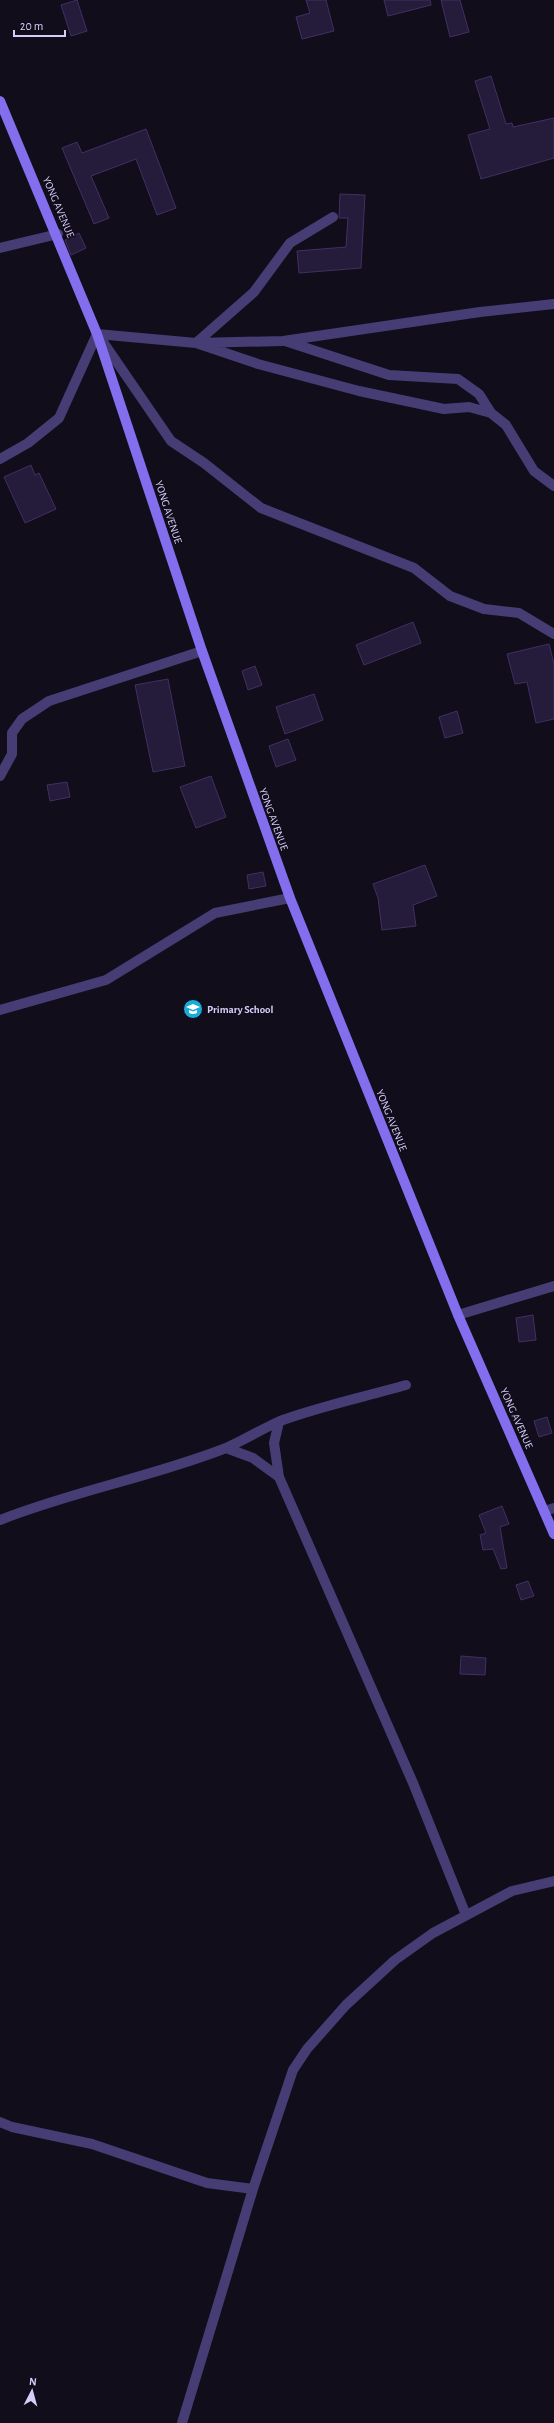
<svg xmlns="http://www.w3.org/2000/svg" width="554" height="2423" viewBox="0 0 554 2423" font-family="'Alegreya Sans',sans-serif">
	<rect width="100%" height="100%" fill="#110d1b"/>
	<path fill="#251b3a" stroke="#413063" d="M77,0L87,31L71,36L61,5Z
		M306,0H326L334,31L302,39L296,17L310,13Z
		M384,0H430L431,5L388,16Z
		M441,0H460L469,32L450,37Z
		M491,76L506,124L512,123L513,127L554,118V158L481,179L468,135L490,129L475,81Z
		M146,129L176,208L157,215L136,159L91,176L109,218L94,224L62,148L77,142L82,153Z
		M340,194L365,195L361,268L299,273L297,251L346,247L348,218H339Z
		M79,233L86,248L71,255L65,240Z
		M31,465L35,475L39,473L56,509L25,523L4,477Z
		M413,622L421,643L364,665L356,645Z
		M549,644L554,664V719L536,723L527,682L515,684L507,654Z
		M255,666L262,685L248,690L242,671Z
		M168,679L185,766L153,772L135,685Z
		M314,694L323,720L285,734L276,707Z
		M457,711L463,733L445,738L439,717Z
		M288,739L296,760L276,767L269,746Z
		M211,776L226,817L196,828L180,787Z
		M67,782L70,797L50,801L47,785Z
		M425,865L437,896L413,905L416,926L382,930L378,898L373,884Z
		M263,872L266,886L249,889L247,875Z
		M533,1315L536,1340L519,1342L516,1318Z
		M547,1417L552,1433L539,1437L534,1421Z
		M502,1506L509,1524L500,1527L507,1568L501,1569L493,1549L483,1550L480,1535L486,1533L479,1515Z
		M528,1581L534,1596L521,1600L516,1585Z
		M461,1656L486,1658L485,1675L460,1674Z"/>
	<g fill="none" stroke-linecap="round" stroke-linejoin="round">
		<path stroke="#473d75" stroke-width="10" d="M333,217L290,243L254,292L196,343L258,364L359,391L444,409L469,407L491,413
			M0,248L58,234
			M101,339L171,441L204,463L261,508L414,568L450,596L484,609L519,613L554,634
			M285,341L389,375L458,379L479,394L491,413L506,425L534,471L554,486
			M0,459L28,443L59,418L97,334L196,343L283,341L480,312L554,304
			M0,776L12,754V733L22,719L49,701L202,651
			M0,1010L106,980L215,913L290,898
			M458,1315L554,1286
			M279,1422L274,1443L279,1477L413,1783L466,1915
			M226,1448L253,1458L279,1477
			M544,1511L554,1508
			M0,1520C73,1491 152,1477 226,1448C244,1440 262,1429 280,1421C321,1406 364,1397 406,1385
			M0,2122L12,2127L92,2144L207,2183L253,2189
			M182,2423L253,2189L293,2070L307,2049L346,2005L395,1960L433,1933L512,1891L554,1881"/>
		<path stroke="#836fee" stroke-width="10" d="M0,101L97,334L202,651L290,898L458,1315L554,1534"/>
	</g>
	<defs>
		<symbol id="school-disc" viewBox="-11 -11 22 22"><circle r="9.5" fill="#19acd9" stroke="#110d1b"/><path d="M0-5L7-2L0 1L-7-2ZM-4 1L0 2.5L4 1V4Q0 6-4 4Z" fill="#fff"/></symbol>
	</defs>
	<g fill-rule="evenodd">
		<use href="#school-disc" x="182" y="998" width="22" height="22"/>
	</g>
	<g text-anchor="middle" stroke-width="3" stroke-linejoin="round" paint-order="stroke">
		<g font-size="11" fill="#d8cdf9" stroke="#110d1b">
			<text transform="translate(59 207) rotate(67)" y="4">YONG AVENUE</text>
			<text transform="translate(169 512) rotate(72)" y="4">YONG AVENUE</text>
			<text transform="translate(274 819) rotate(70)" y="4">YONG AVENUE</text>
			<text transform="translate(392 1120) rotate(68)" y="4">YONG AVENUE</text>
			<text transform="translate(517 1418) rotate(66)" y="4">YONG AVENUE</text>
		</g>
		<g font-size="11" font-weight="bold" fill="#d8cdf9" stroke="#110d1b" text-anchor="start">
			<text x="207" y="1013">Primary School</text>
		</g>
	</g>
	<g transform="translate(32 2391) rotate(6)" stroke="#110d1b" stroke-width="3" paint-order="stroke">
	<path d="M0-3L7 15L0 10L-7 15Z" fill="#d8cdf9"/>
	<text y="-6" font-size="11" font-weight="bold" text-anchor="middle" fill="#d8cdf9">N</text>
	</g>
	<path d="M14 30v6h51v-6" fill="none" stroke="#d8cdf9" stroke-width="2"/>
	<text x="20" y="30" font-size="12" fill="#d8cdf9" stroke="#110d1b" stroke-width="3" paint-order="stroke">20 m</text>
</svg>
